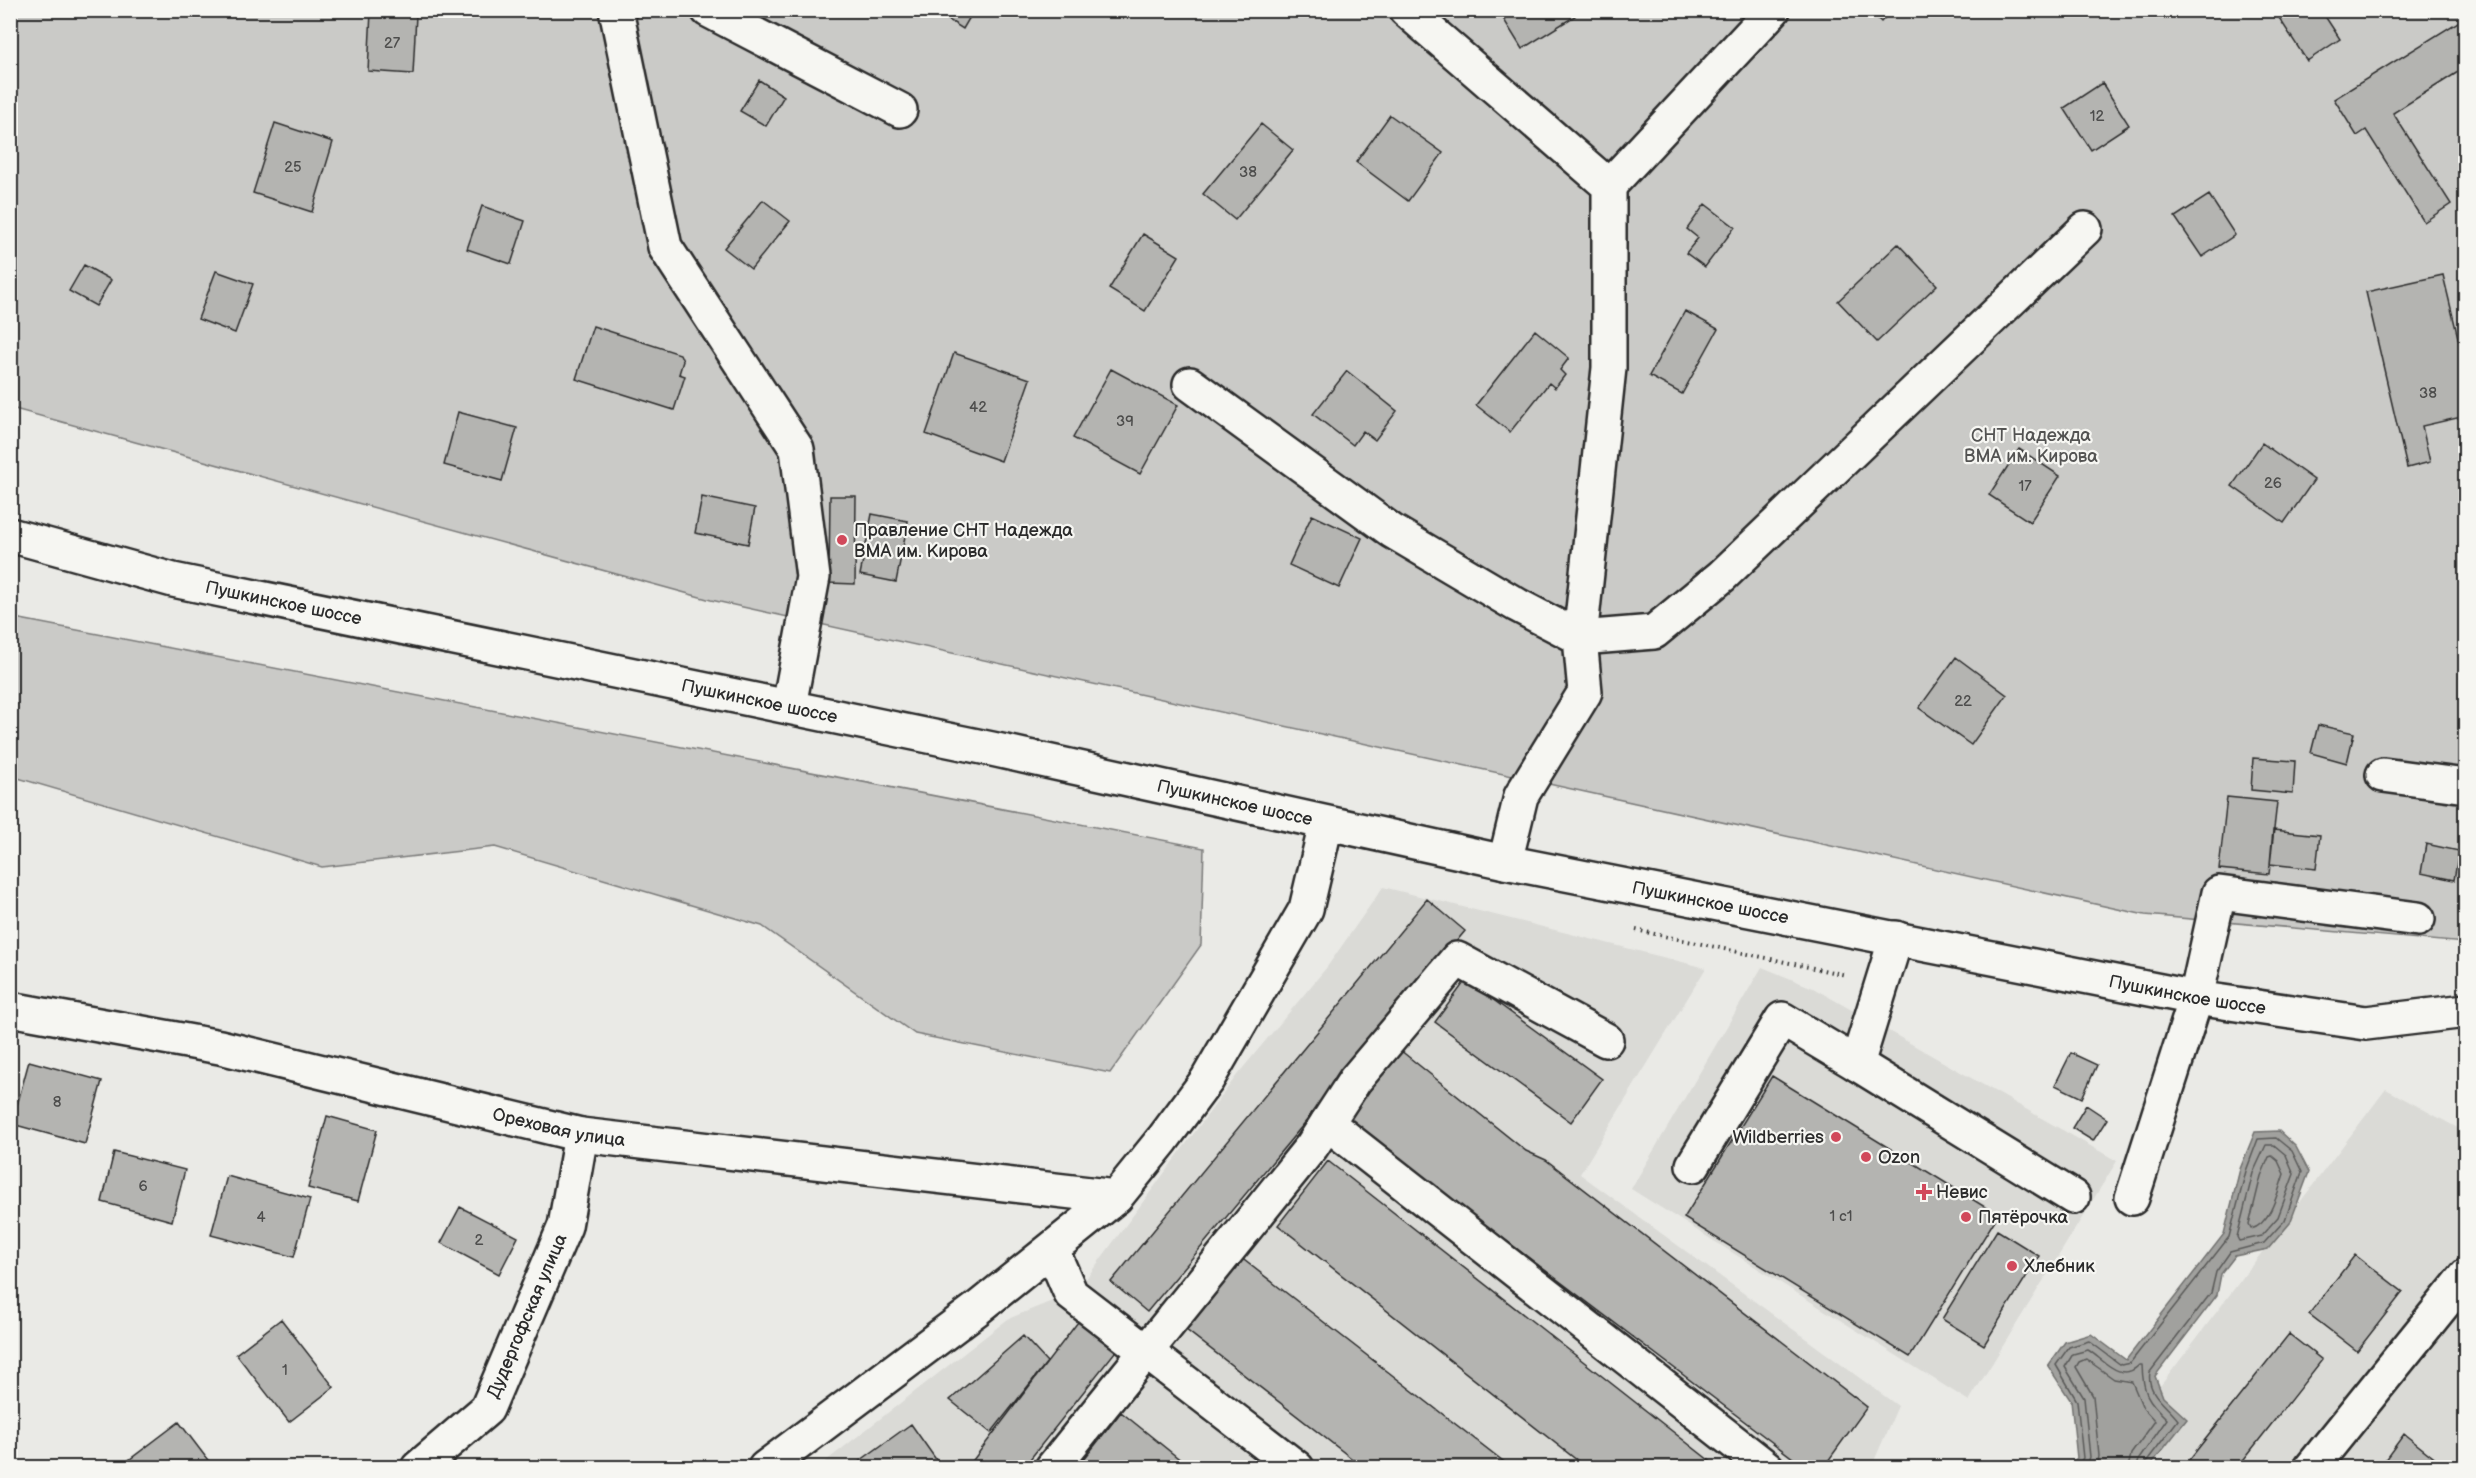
<svg xmlns="http://www.w3.org/2000/svg" width="2476" height="1478" viewBox="0 0 2476 1478" font-family="'Balsamiq Sans',sans-serif">
	<rect width="100%" height="100%" fill="#eaeae6"/>
	<filter id="ink" filterUnits="userSpaceOnUse"><feTurbulence type="fractalNoise" baseFrequency=".0167" numOctaves="2"/><feDisplacementMap in="SourceGraphic" scale="12" xChannelSelector="R" yChannelSelector="G"/><feConvolveMatrix kernelMatrix="1 2 1 2 8 2 1 2 1" color-interpolation-filters="sRGB"/></filter>
	<g filter="url(#ink)">
		<path fill="#dadad6" d="M1383,887L1706,968L1580,1174L1898,1406L1874,1461L1884,1467L817,1468L1008,1319L1077,1291L1237,1075L1327,967Z
			M1762,967L1813,988L2117,1161L1969,1401L1631,1189Z
			M2386,1089L2465,1132V1467L2098,1468Z"/>
		<path fill="#cacac7" stroke="#7a7a79" stroke-width="1.5" d="M10,11H2465V943L2145,915L711,600L11,408Z
			M10,617L1204,848L1201,945L1110,1073L915,1034L762,926L495,847L322,867L11,776Z"/>
		<path fill="#a1a19e" stroke="#727270" stroke-width="1.5" d="M2279,1131L2296,1147L2309,1172L2290,1223L2268,1249L2235,1256L2221,1274L2217,1295L2155,1376L2163,1397L2187,1419L2149,1467H2068L2077,1458L2071,1401L2048,1366L2065,1342L2091,1334L2126,1360L2224,1234L2240,1169L2255,1132Z"/>
		<g fill="none" stroke-linecap="round" stroke-linejoin="round">
			<path stroke="#5a5a59" stroke-width="1.5" d="M2266,1145H2274L2286,1155L2294,1174L2278,1217L2261,1236L2239,1241L2237,1237L2253,1173Z
				M2272,1156L2278,1161L2284,1174C2278,1191 2271,1224 2251,1229L2249,1225L2261,1176L2269,1157Z
				M2076,1468L2083,1458L2077,1401L2056,1365L2069,1347L2089,1341L2121,1365L2130,1363L2229,1237L2246,1171L2258,1139L2276,1138L2292,1151L2302,1172L2285,1220L2264,1243L2230,1252L2216,1272L2211,1293L2150,1372C2146,1394 2167,1405 2178,1420L2146,1462L2144,1468
				M2086,1468L2090,1457L2084,1398L2065,1367L2073,1354L2088,1350C2103,1359 2121,1384 2139,1365H2142C2143,1393 2147,1400 2167,1419L2139,1459L2137,1468
				M2097,1468L2099,1456L2093,1396L2076,1367L2079,1362L2086,1359L2114,1379L2132,1382L2143,1408L2155,1421L2131,1454L2128,1468"/>
		</g>
		<path fill="#b4b4b1" stroke="#2b2b2b" stroke-width="1.5" d="M933,10H974L963,29Z
			M1498,10H1572L1575,16L1522,49Z
			M1869,10H1892L1881,22Z
			M2274,10H2321L2340,39L2307,61Z
			M371,12L416,15L413,74L368,71Z
			M2466,17V67L2393,113L2451,204L2424,222L2366,130L2357,136L2334,99Z
			M759,80L784,96L766,126L740,111Z
			M2102,83L2129,125L2091,150L2064,108Z
			M1390,115L1443,153L1408,201L1356,162Z
			M275,123L333,142L312,212L253,193Z
			M1261,124L1293,150L1235,220L1203,194Z
			M2209,195L2235,235L2202,257L2175,217Z
			M763,200L790,221L751,269L724,248Z
			M1705,204L1735,227L1705,267L1686,253L1698,238L1687,229Z
			M482,206L525,221L511,264L467,249Z
			M1143,234L1179,256L1145,311L1109,289Z
			M1898,244L1937,285L1877,342L1838,301Z
			M84,265L111,280L96,306L69,291Z
			M216,271L253,284L235,333L198,319Z
			M2443,275L2466,371V416L2422,426L2430,462L2407,468L2366,292Z
			M1685,311L1718,329L1682,394L1649,376Z
			M593,326L680,354L683,361L679,374L685,376L674,410L576,379Z
			M1535,330L1569,358L1560,370L1565,375L1555,388L1549,383L1510,432L1476,405Z
			M954,353L1030,379L1001,461L926,434Z
			M1111,369L1178,405L1140,474L1073,438Z
			M1347,371L1397,411L1375,440L1363,431L1353,445L1313,414Z
			M458,412L517,428L502,481L444,465Z
			M2262,443L2314,480L2284,523L2232,486Z
			M2019,449L2060,476L2030,522L1989,495Z
			M830,496H856L855,584L829,583Z
			M702,497L755,508L748,544L695,533Z
			M872,514L908,521L896,582L860,575Z
			M1312,515L1362,538L1339,588L1289,565Z
			M1956,657L2007,695L1971,745L1919,708Z
			M2318,725L2354,733L2347,763L2311,753Z
			M2253,758L2295,761L2293,794L2251,790Z
			M2227,797L2277,802L2269,874L2219,869Z
			M2273,830L2320,835L2316,869L2270,864Z
			M2426,844L2459,851L2454,880L2421,873Z
			M1427,899L1465,931L1147,1312L1111,1282Z
			M1466,980L1602,1079L1571,1122L1435,1022Z
			M1400,1050L1526,1151L1546,1160L1867,1407L1823,1468H1806L1347,1120Z
			M2071,1053L2097,1065L2082,1098L2055,1085Z
			M29,1061L102,1081L85,1144L12,1124Z
			M1772,1076L1998,1215L1910,1357L1684,1218Z
			M2086,1105L2107,1119L2093,1141L2072,1128Z
			M327,1116L377,1130L358,1201L308,1188Z
			M114,1152L185,1170L172,1221L102,1202Z
			M1328,1161L1719,1468H1587L1278,1225Z
			M227,1176L310,1199L294,1257L211,1235Z
			M460,1207L518,1237L499,1274L441,1243Z
			M1997,1230L2039,1256L1984,1345L1942,1319Z
			M2355,1255L2403,1292L2357,1351L2309,1314Z
			M1240,1257L1512,1468H1364L1185,1329Z
			M1084,1314L1123,1342L1023,1468H967Z
			M281,1319L334,1387L289,1422L236,1354Z
			M2289,1334L2322,1360L2237,1468H2199L2189,1460Z
			M1023,1336L1047,1362L991,1433L950,1400Z
			M1121,1412L1188,1466L1187,1468H1077Z
			M179,1422L214,1468H135L129,1460Z
			M911,1424L942,1468H850Z
			M2404,1434L2438,1461L2434,1468H2379Z"/>
		<g fill="none" stroke-linecap="round" stroke-linejoin="round">
			<defs>
				<g id="minor">
					<path d="M616,10L665,247L797,449L813,577L789,706"/>
					<path d="M708,10L900,110"/>
					<path d="M1406,10L1609,186V368L1580,638L1585,692L1521,796L1505,862"/>
					<path d="M1609,186L1773,10"/>
					<path d="M1190,384L1392,531L1517,605L1580,638L1654,632L1722,576L2085,229"/>
					<path d="M2383,775L2466,786"/>
					<path d="M1896,938L1857,1064L2073,1197"/>
					<path id="s1" d="M10,1009L220,1047L581,1135L1116,1197"/>
					<path d="M1327,1123L1767,1468"/>
					<path d="M1693,1165L1782,1019L1857,1064"/>
					<path d="M2132,1198L2196,998L2219,893L2418,919"/>
					<path d="M1052,1250L1071,1294L1297,1468"/>
					<path id="s2" d="M418,1468L487,1409L565,1226L581,1135"/>
					<path d="M765,1468L978,1308L1116,1197L1163,1139L1207,1080L1306,909L1326,824"/>
					<path d="M1052,1468L1312,1146L1355,1080L1457,959L1606,1040"/>
					<path d="M2311,1468L2466,1276"/>
				</g>
				<g id="major">
					<path id="s3" d="M10,535L173,580L992,749L1505,862L2196,998L2366,1023L2466,1011"/>
				</g>
			</defs>
			<use href="#minor" stroke="#2b2b2b" stroke-width="38"/>
			<use href="#major" stroke="#2b2b2b" stroke-width="38"/>
			<path stroke="#2b2b2b" stroke-width="4" stroke-dasharray="1.5 4.5" stroke-linecap="butt" d="M1636,930L1846,975"/>
			<use href="#minor" stroke="#f6f6f2" stroke-width="33"/>
			<use href="#major" stroke="#f6f6f2" stroke-width="33"/>
		</g>
	</g>
	<g fill="#d1495b" stroke="#f6f6f2" stroke-width="2">
		<circle cx="842" cy="540" r="6"/>
		<circle cx="1836" cy="1137" r="6"/>
		<circle cx="1866" cy="1157" r="6"/>
		<path d="M1921 1183h6v6h6v6h-6v6h-6v-6h-6v-6h6z"/>
		<circle cx="1966" cy="1217" r="6"/>
		<circle cx="2012" cy="1266" r="6"/>
	</g>
	<g text-anchor="middle" stroke-width="4.5" stroke-linejoin="round" paint-order="stroke">
		<g font-size="15" fill="#4d4d4c">
			<text x="392" y="48">27</text>
			<text x="2097" y="121">12</text>
			<text x="293" y="172">25</text>
			<text x="1248" y="177">38</text>
			<text x="2428" y="398">38</text>
			<text x="978" y="412">42</text>
			<text x="1125" y="426">39</text>
			<text x="2273" y="488">26</text>
			<text x="2025" y="491">17</text>
			<text x="1963" y="706">22</text>
			<text x="57" y="1107">8</text>
			<text x="143" y="1191">6</text>
			<text x="1841" y="1221">1 с1</text>
			<text x="261" y="1222">4</text>
			<text x="479" y="1245">2</text>
			<text x="285" y="1375">1</text>
		</g>
		<g font-size="18" fill="#535352" stroke="#f6f6f2">
			<text x="2031" y="441">СНТ Надежда<tspan x="2031" dy="21">ВМА им. Кирова</tspan></text>
		</g>
		<g font-size="18" fill="#2b2b2b" stroke="#f6f6f2" text-anchor="start">
			<text x="854" y="536">Правление СНТ Надежда<tspan x="854" dy="21">ВМА им. Кирова</tspan></text>
			<text x="1824" y="1143" text-anchor="end">Wildberries</text>
			<text x="1878" y="1163">Ozon</text>
			<text x="1936" y="1198">Невис</text>
			<text x="1978" y="1223">Пятёрочка</text>
			<text x="2024" y="1272">Хлебник</text>
		</g>
		<g font-size="18" fill="#2b2b2b" stroke="#f6f6f2">
			<text dy="6" stroke="none"><textPath href="#s3" startOffset="282">Пушкинское шоссе</textPath></text>
			<text dy="6" stroke="none"><textPath href="#s3" startOffset="768">Пушкинское шоссе</textPath></text>
			<text dy="6" stroke="none"><textPath href="#s3" startOffset="1254">Пушкинское шоссе</textPath></text>
			<text dy="6" stroke="none"><textPath href="#s3" startOffset="1740">Пушкинское шоссе</textPath></text>
			<text dy="6" stroke="none"><textPath href="#s3" startOffset="2226">Пушкинское шоссе</textPath></text>
			<text dy="6" stroke="none"><textPath href="#s1" startOffset="562">Ореховая улица</textPath></text>
			<text dy="6" stroke="none"><textPath href="#s2" startOffset="192">Дудергофская улица</textPath></text>
		</g>
	</g>
	<rect width="2476" height="1478" fill="none" stroke="#f6f6f2" stroke-width="36"/>
	<rect x="18" y="18" width="2440" height="1442" fill="none" stroke="#2b2b2b" stroke-width="2" filter="url(#ink)"/>
</svg>
